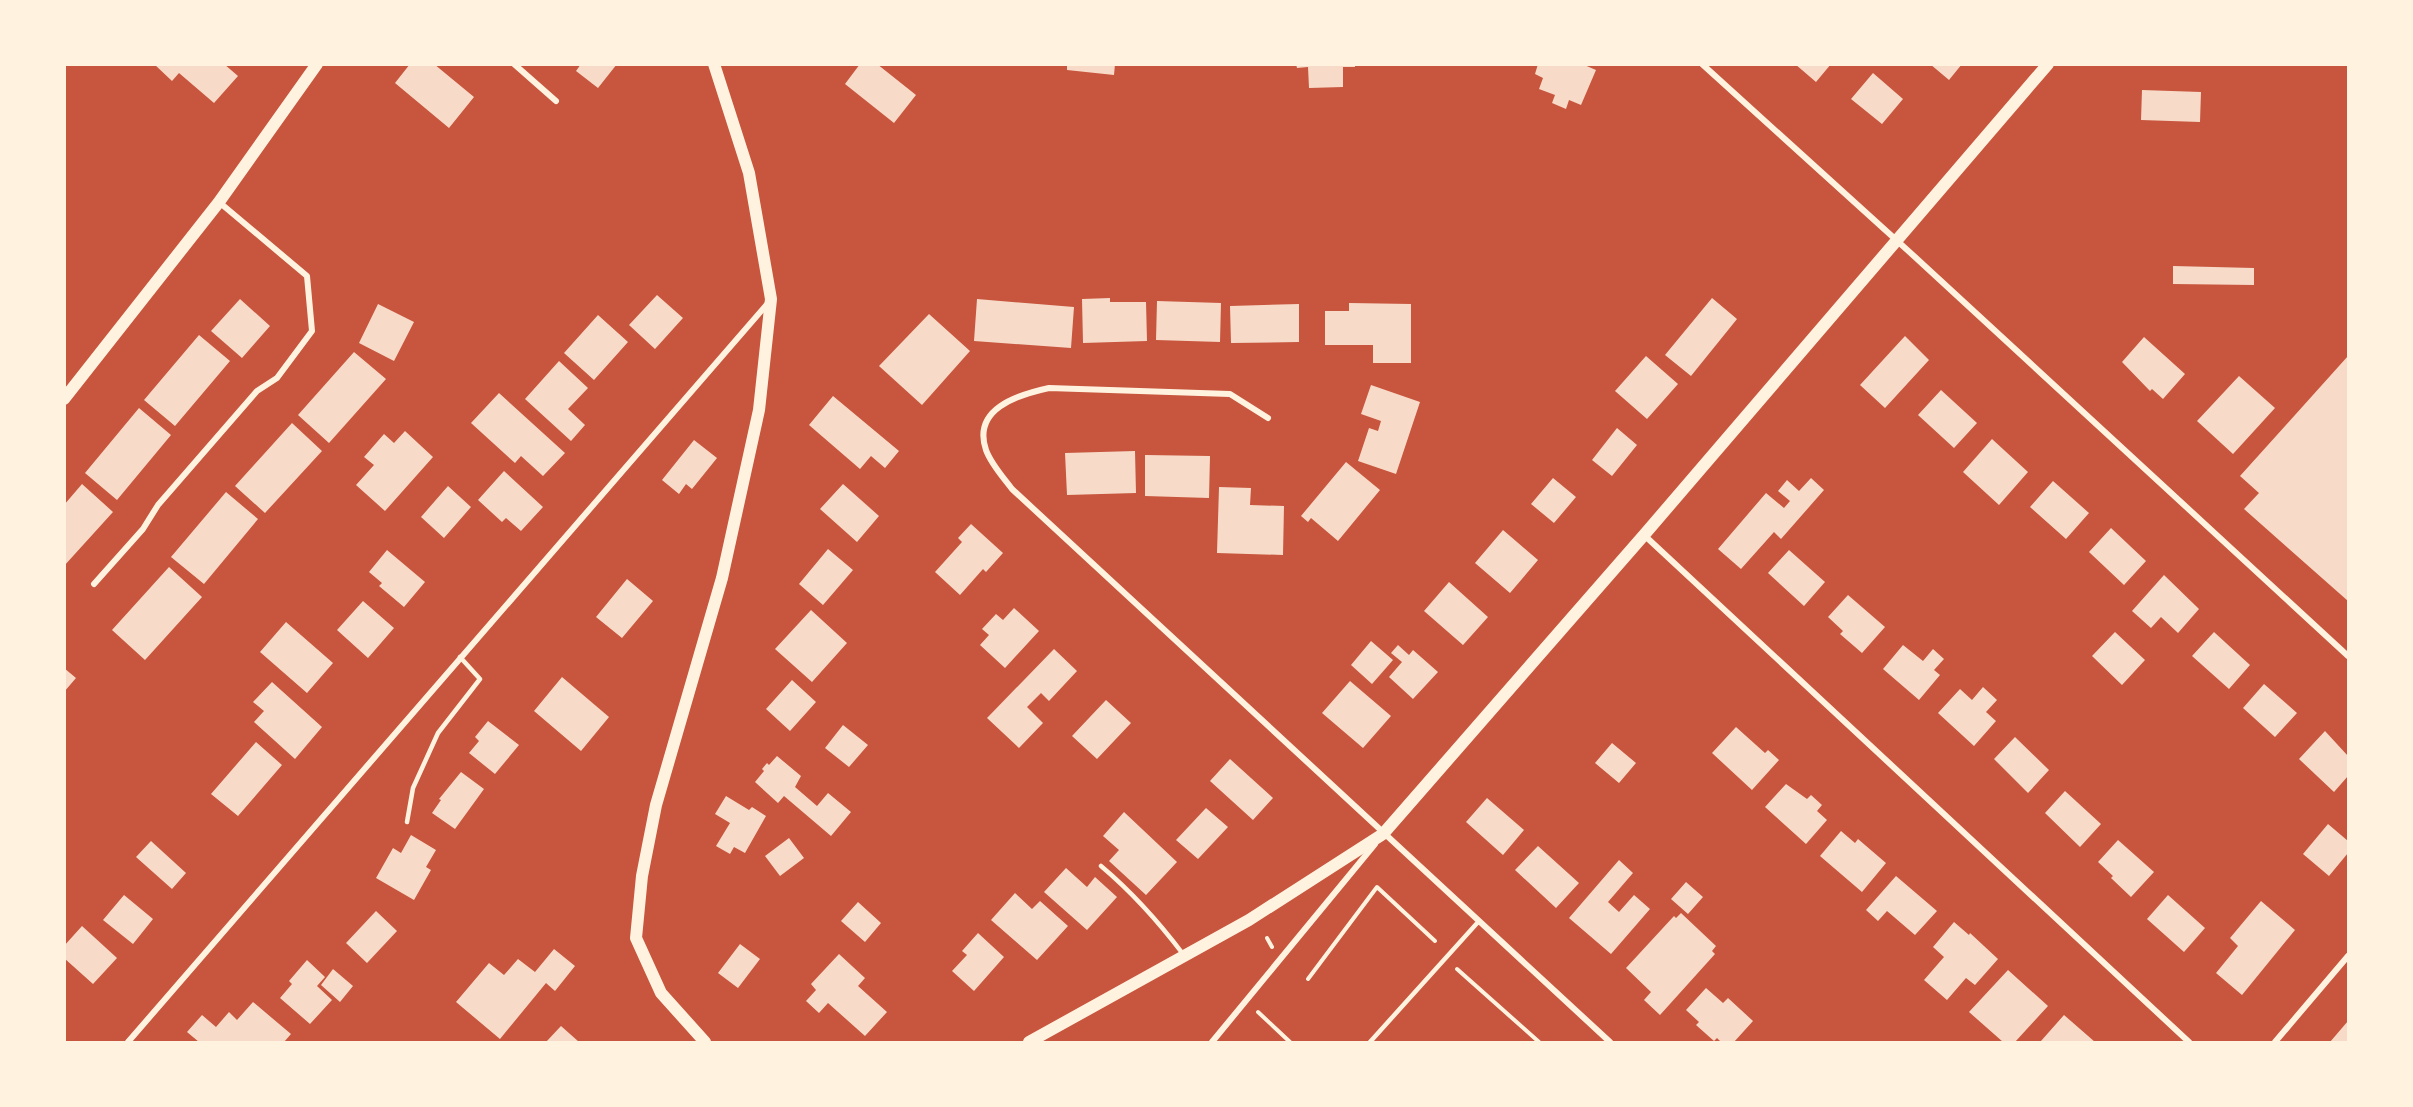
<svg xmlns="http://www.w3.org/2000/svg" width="2413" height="1107" viewBox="0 0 2413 1107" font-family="Raleway,sans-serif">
	<rect width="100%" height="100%" fill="#c8553d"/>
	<path fill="#f7dbc8" d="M154,64H224L238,76L214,103L179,73L172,81Z
		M410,64H434L474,97L449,128L395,83Z
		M581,64H617L598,88L576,71Z
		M860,64H877L916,95L894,123L845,84Z
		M1067,64H1115L1114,75L1067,70Z
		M1296,64H1355V67H1343V87L1309,88L1308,67L1297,68Z
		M1538,64H1582L1596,70L1581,105L1569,100L1566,109L1552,103L1555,95L1539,89L1543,78L1535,74Z
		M1795,64H1831L1816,82Z
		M1930,64H1962L1949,80Z
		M1873,73L1903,99L1882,124L1851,99Z
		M2142,90L2201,92L2200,122L2141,120Z
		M2173,266L2254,268V285L2173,284Z
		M657,295L683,318L655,349L629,325Z
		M1110,298V302H1146L1147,341L1083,343L1082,299Z
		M1712,298L1737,319L1691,376L1665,355Z
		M240,299L270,326L242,358L211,331Z
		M977,299L1074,307L1071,348L974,341Z
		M1157,301L1221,303L1220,342L1156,340Z
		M1349,303L1411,304V363H1373V345H1325V311H1349Z
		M378,304L414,322L394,361L359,343Z
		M1299,304V342L1231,343L1230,306Z
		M929,314L970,351L922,405L879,366Z
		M598,315L628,342L594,380L564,353Z
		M199,335L230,361L175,426L144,400Z
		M1905,336L1929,360L1885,408L1860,385Z
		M2144,337L2185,374L2163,399L2152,389L2150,391L2122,362Z
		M354,352L386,379L329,443L298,415Z
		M1646,356L1678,384L1647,419L1615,391Z
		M2348,356V601L2244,509L2259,493L2240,476Z
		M559,361L588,388L568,409L585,425L571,441L525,399Z
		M2239,376L2275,408L2233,454L2197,421Z
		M1371,385L1420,402L1396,474L1358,461L1369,428L1378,431L1381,421L1361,414Z
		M1941,390L1977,423L1954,448L1918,415Z
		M499,393L565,453L543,476L521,456L515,463L471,423Z
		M833,396L899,451L885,468L871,456L860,469L809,425Z
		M139,408L171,435L117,500L85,473Z
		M292,423L322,451L265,513L235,486Z
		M1617,428L1637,445L1612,476L1592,460Z
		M405,431L433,457L385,511L356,485L374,465L364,457L384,434L394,443Z
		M1992,439L2028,472L1999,505L1963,472Z
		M694,440L717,458L692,489L686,484L679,494L662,480Z
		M1135,451L1136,493L1067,495L1065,453Z
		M1145,455L1210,456L1209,498L1145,496Z
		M1346,462L1380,490L1338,541L1311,518L1308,522L1301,516Z
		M504,471L543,507L521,531L506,518L502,522L478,500Z
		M1553,478L1576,497L1554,523L1531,504Z
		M1811,478L1824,490L1781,539L1774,532L1741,569L1718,549L1766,493L1784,508L1790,501L1778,491L1787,480L1799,491Z
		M2053,481L2089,513L2066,539L2030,507Z
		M82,484L113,512L64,566V505Z
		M843,484L879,516L857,542L820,509Z
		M448,486L471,507L444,538L421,517Z
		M1219,487L1251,488L1250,505L1284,506L1283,555L1217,553Z
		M226,492L258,519L204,584L171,557Z
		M971,524L1003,553L986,572L983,569L960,595L935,572L962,542L958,538Z
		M2111,528L2146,561L2124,585L2089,552Z
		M1503,530L1538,560L1510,593L1475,563Z
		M828,549L853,570L823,605L799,584Z
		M387,550L425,582L404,607L379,586L382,583L369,572Z
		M1789,550L1825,582L1804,606L1768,573Z
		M169,567L202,597L145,660L112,630Z
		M2164,575L2199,609L2178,633L2161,617L2151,628L2132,611Z
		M627,579L653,601L622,638L596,617Z
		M1449,582L1488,617L1463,645L1424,611Z
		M1848,595L1885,627L1862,653L1840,634L1843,631L1828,617Z
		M363,601L394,628L368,658L337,630Z
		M1014,608L1039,631L1005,668L980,645L989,635L982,629L996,614L1003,620Z
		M811,610L847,643L812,682L775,649Z
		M286,622L333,663L307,693L260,652Z
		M2115,632L2145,660L2122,685L2092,656Z
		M2214,632L2250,665L2229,689L2192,656Z
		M1371,641L1393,660L1372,684L1351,665Z
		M1398,645L1409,655L1413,650L1438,672L1413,699L1389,677L1402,662L1391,653Z
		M1903,645L1923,661L1933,649L1944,659L1934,670L1940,675L1919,700L1883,669Z
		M1054,649L1077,671L1049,701L1041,693L1027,707L1043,723L1019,748L987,718Z
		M64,668L76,678L64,692Z
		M562,677L609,717L581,751L534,711Z
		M792,680L816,702L790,731L766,709Z
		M1350,681L1391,716L1363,748L1322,713Z
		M272,682L322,727L295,759L254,722L264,711L253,702Z
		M2264,684L2297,713L2275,737L2243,708Z
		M1983,687L1997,700L1986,712L1996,721L1974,746L1938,713L1960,689L1972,700Z
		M1106,700L1131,723L1097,759L1072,736Z
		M488,721L519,745L495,774L469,753L479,741L475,737Z
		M843,725L868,745L849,767L825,748Z
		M1736,727L1765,753L1768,750L1779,760L1752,790L1712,753Z
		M2325,731L2348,756V776L2334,792L2299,759Z
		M2015,737L2049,770L2028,793L1994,759Z
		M256,742L282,765L238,816L211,794Z
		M1612,743L1636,763L1619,783L1595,763Z
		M777,756L801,776L795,787L817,806L828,793L851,812L831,836L784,796L778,803L755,782L764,771L762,769L767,763L769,765Z
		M1230,759L1273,798L1253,820L1210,781Z
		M461,772L484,789L455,829L432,813L441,800L439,799Z
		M1786,784L1807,799L1811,795L1822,805L1817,811L1827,820L1806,844L1765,807Z
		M2065,791L2101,824L2080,847L2045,813Z
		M726,796L749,810L752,807L766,816L745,853L734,847L730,854L716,846L730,823L715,814Z
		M1487,798L1524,830L1503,855L1466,822Z
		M1206,808L1228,827L1198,859L1176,840Z
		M1124,812L1177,862L1146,895L1109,861L1119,850L1103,836Z
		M2328,824L2348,841V853L2329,876L2303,854Z
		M1841,831L1855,843L1858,839L1886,863L1862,892L1820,856Z
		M411,835L436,850L426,867L431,870L414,900L376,878L393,848L401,853Z
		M789,838L804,858L780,876L765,856Z
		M2118,840L2154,872L2131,897L2111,878L2113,876L2098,862Z
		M151,841L186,873L172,889L136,857Z
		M1538,846L1579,883L1556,908L1515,870Z
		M1619,860L1633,873L1608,902L1619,912L1634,895L1650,909L1611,954L1569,918Z
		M1066,868L1087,887L1095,877L1117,897L1087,930L1044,892Z
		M1896,876L1937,911L1915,935L1887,911L1878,921L1866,910Z
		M1686,882L1703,897L1688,914L1671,899Z
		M1015,893L1032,909L1040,901L1068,926L1037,960L991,920Z
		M124,895L153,919L133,944L103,920Z
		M2168,895L2205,928L2184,952L2147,919Z
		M2261,901L2295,930L2242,995L2216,973L2238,946L2230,938Z
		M858,902L881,923L865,942L841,921Z
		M376,911L397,931L367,963L346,943Z
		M1681,913L1716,946L1712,951L1715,954L1660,1015L1644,1000L1651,992L1626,968L1674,916L1676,918Z
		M1954,922L1969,935L1970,933L1998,959L1975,985L1966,978L1947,1000L1924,980L1944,957L1933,947Z
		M82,926L117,958L93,984L64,958V946Z
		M978,933L1004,957L974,991L952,971L967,955L962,951Z
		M740,944L760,959L738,988L718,973Z
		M554,949L575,966L555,991L546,983L500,1039L456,1002L489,963L504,975L518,959L535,972Z
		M839,954L865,978L858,986L887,1012L865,1036L828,1003L819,1013L806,1001L816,990L811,984Z
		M307,960L325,977L317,986L332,1000L310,1024L280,998L292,984L289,981Z
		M333,969L353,986L340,1002L321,985Z
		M2008,970L2048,1006L2015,1042H2003L1969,1012Z
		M1706,988L1723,1003L1728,998L1753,1021L1734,1042H1721L1717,1038L1714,1041L1696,1025L1699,1022L1686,1010Z
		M253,1002L291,1034L284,1042H199L187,1032L202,1015L216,1027L229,1012L237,1020Z
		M2064,1015L2095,1042H2043L2041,1041Z
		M2348,1021V1042H2330Z
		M561,1026L579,1042H546Z"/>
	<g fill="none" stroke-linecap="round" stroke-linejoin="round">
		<path stroke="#fff3e0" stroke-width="4" d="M1267,938L1272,947
			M1457,969L1539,1042
			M1308,979L1377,887L1435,941
			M1258,1012L1290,1042"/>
		<path stroke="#fff3e0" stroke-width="4.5" d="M407,822L413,788L438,733L480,679L460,657
			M1101,866C1133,893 1158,921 1183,954
			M1370,1042L1479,921"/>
		<path stroke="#fff3e0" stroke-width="6" d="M514,64L556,101
			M1702,64L1915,257L2348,656
			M1268,418L1230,394L1049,388C1017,395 972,409 986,450C991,464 1003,477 1012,489L1610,1042
			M1644,535L2189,1042
			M94,584L143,529L158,505L257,391L277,378L312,331L307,276L219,202
			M128,1042L769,302
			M1212,1042L1375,844
			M2275,1042L2348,956"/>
		<path stroke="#fff3e0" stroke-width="12" d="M64,399L219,202L317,64
			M705,1042L661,993L636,938L642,876L656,805L722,578L759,410L771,299L749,173L714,64
			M1029,1042L1249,920L1383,834L1644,535L2048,64"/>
	</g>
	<rect width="2413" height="1107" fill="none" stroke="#fff3e0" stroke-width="132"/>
</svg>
